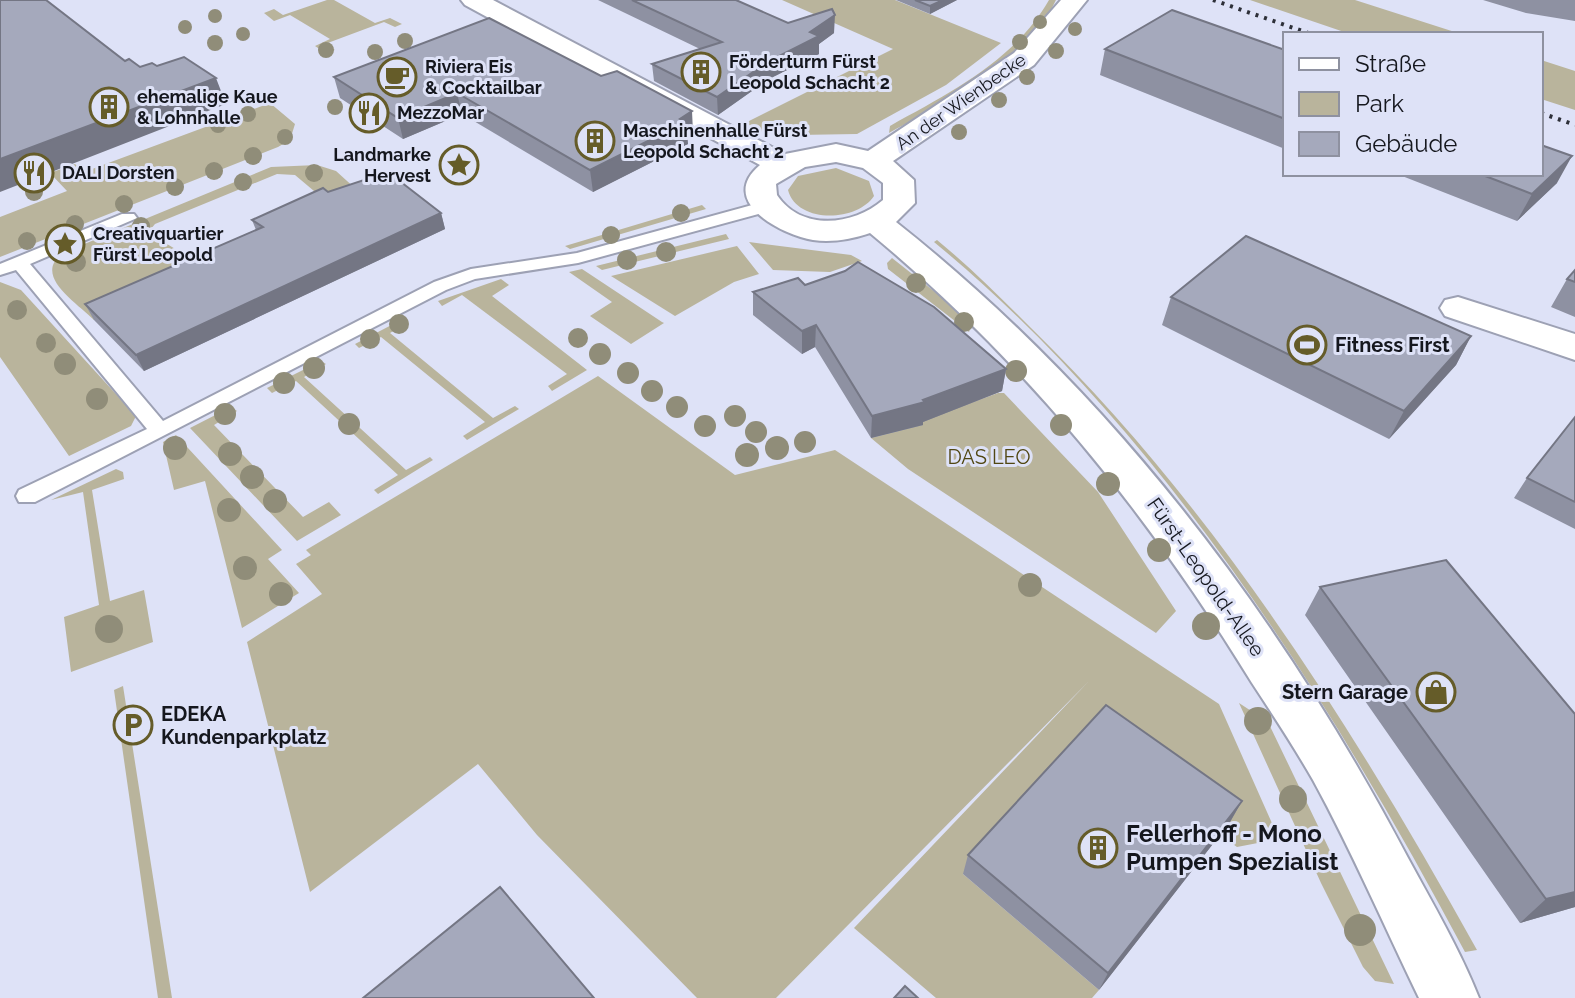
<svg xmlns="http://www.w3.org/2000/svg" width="1575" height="998" viewBox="0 0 1575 998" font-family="Raleway,sans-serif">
	<rect width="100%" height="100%" fill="#dee2f7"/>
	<path fill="#b9b49c" d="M327,0H334L375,23L390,18L402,24L395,27L384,22L325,44L335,50L324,52L315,46L330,39L290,15L274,21L264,13L274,9L283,15Z
		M782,0H895L1001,43L946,85L857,134L797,135L775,128L764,133L745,123L893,49Z
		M1049,0H1056C1025,65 949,100 889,133L890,126C951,92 1013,62 1049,0Z
		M1250,0H1355L1461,34H1350Z
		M1541,60L1575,71V110L1541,99Z
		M270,103L295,124L290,140L278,147L0,257V217L67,191L50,173L75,164L84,172Z
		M317,165L336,171L357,190L333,207L295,175L277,174L155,224L150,230L152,235L197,262L168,287L94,320C76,302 30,274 65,252L271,167Z
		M836,168L869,181L874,196C857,222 797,224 788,190L798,176Z
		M702,205L706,209L570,249L565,246Z
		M726,234L729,239L602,270L596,266Z
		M937,240C970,267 1000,297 1030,327C1214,506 1353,727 1477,950L1465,952C1329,697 1159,427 934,242Z
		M749,242L851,255L862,261L830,272L773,270Z
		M737,246L759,274L734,282L675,316L611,276Z
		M892,258L973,322L969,332L888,269L887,263Z
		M582,269L662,322L664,323L631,344L590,316L612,302L569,272Z
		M501,279L509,285L492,296L587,370L552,391L548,386L567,374L462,295L442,306L438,301Z
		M0,282L21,290L136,416L131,426L69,456L0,357Z
		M403,319L409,322L390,333L493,418L515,406L519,409L467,440L463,436L485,422L381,337L359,348L355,344Z
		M321,361L326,364L304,377L406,470L430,457L433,460L378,494L374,490L398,475L296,381L272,393L267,388Z
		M598,376L735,475L835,450L1219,704L1279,839L1237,847L1220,835L963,874L1099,990L1092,998H936L854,928L1089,681L776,998H697L537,835L478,764L310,892L247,642L322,594L296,564L311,555L306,550Z
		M998,393H1004L1098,492L1176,611L1156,633L908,469L871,438L922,425L917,418L960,401L965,405Z
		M231,407L237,411L214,425L303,517L329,502L341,515L297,541L190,428Z
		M176,435L282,550L268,559L299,593L242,628L205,481L174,490L163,442Z
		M116,469L123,472L124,479L92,490L110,601L144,590L153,642L71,672L64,617L99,605L83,492L51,500Z
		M123,686L172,998H158L114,690Z
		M1239,703L1268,722L1394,984L1375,981L1363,967L1321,883Z"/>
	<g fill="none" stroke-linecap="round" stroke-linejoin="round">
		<defs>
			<path id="service" d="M767,201L775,206L773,210L578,263L475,279L446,290L35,502H19L16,496L19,490L147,429L16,270L0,275V264L122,214H134L137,218L30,264L163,421L434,282L471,269L577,253Z"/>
			<path id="minor" d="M461,0H493L785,154L836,144L868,151L1014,53L1061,0H1087L1034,65L893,161L914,180L915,203L896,222C1112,393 1280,615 1408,858C1433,904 1460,950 1479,998H1419C1384,926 1352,851 1313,780C1294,747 1273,715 1252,683C1147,512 1025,361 870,233C852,239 832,243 813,240C780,234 717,201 760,165L465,5ZM836,162L863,168L883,183V200C853,226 801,231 777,195L776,184L805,167Z
				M1458,297L1575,334V360L1445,316L1440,308L1445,300Z"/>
		</defs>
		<use href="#service" stroke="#9da1b4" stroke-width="4"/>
		<use href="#minor" stroke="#9da1b4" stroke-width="4"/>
		<use href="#service" fill="#fff" fill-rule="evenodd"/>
		<use href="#minor" fill="#fff" fill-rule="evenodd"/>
		<path stroke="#2d2f38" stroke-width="4" stroke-dasharray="3 6" stroke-linecap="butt" d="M1213,0L1311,34
			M1541,113L1575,125"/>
	</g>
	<g fill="#908d79">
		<circle cx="215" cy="16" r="7"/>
		<circle cx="1040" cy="22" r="7"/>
		<circle cx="185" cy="27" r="7"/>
		<circle cx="1075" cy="29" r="7"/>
		<circle cx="243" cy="34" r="7"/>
		<circle cx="405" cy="41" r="8"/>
		<circle cx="1020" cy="42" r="8"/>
		<circle cx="215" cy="43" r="8"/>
		<circle cx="326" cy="50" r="8"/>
		<circle cx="1056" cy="51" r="8"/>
		<circle cx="375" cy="52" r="8"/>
		<circle cx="1027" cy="77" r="8"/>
		<circle cx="999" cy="100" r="8"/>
		<circle cx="335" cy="107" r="8"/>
		<circle cx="248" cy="114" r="8"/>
		<circle cx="218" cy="125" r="8"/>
		<circle cx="959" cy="132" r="8"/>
		<circle cx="285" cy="137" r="8"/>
		<circle cx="253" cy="156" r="9"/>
		<circle cx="214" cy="171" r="9"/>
		<circle cx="314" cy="173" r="9"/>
		<circle cx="243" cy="182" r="9"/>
		<circle cx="175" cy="187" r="9"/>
		<circle cx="34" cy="192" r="9"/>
		<circle cx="124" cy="204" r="9"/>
		<circle cx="681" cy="213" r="9"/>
		<circle cx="75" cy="224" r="9"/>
		<circle cx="141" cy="226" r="9"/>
		<circle cx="611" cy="235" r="9"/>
		<circle cx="27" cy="241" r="9"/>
		<circle cx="666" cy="252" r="10"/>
		<circle cx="627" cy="260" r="10"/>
		<circle cx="76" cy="262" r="10"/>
		<circle cx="916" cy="283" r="10"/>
		<circle cx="17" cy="310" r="10"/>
		<circle cx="964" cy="322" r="10"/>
		<circle cx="399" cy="324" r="10"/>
		<circle cx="578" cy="338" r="10"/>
		<circle cx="370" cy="339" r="10"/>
		<circle cx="46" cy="343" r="10"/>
		<circle cx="600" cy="354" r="11"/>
		<circle cx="65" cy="364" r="11"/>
		<circle cx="314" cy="368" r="11"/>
		<circle cx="1016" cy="371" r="11"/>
		<circle cx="628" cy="373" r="11"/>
		<circle cx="284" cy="383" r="11"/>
		<circle cx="652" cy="391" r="11"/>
		<circle cx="97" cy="399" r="11"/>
		<circle cx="677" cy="407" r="11"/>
		<circle cx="225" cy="414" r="11"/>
		<circle cx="735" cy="416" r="11"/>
		<circle cx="349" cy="424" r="11"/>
		<circle cx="1061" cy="425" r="11"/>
		<circle cx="705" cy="426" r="11"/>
		<circle cx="756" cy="432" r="11"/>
		<circle cx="805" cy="442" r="11"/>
		<circle cx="175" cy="448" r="12"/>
		<circle cx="777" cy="448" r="12"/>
		<circle cx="230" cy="454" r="12"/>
		<circle cx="747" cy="455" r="12"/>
		<circle cx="252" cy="477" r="12"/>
		<circle cx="1108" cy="484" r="12"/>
		<circle cx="275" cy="501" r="12"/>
		<circle cx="229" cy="510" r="12"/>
		<circle cx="1159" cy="550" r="12"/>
		<circle cx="245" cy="568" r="12"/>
		<circle cx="1030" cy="585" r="12"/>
		<circle cx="281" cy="594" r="12"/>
		<circle cx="1206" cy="626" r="14"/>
		<circle cx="109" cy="629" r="14"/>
		<circle cx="1258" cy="721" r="14"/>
		<circle cx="1293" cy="799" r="14"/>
		<circle cx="1360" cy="930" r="16"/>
	</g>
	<path fill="#8e91a2" d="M598,0H736L788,23L834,33L819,44V54L769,79L718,115L654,81L652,64L700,49Z
		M896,0H957L930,14Z
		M1483,0H1575V21L1526,13Z
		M489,18L693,132L687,136L688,144L593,192L462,114L403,139L340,98L334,77Z
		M1105,49L1285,50V149L1100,75Z
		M1397,174H1541L1557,183L1517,221Z
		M328,192L441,213L445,229L144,371L94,320L85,304L256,230L252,220Z
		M1575,270V317L1551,307L1567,279Z
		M805,285L1006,369L1002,391L923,422V425L871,438L815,347L802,354L753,315V292Z
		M1171,297L1471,336L1456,365L1389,439L1162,325Z
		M1575,417V529L1514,498L1527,478Z
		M1320,587L1575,907L1520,923L1305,615Z
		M1242,801L1230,822L1099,990L963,874L968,855Z"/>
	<path fill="#747684" d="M943,0H957L930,14V6Z
		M835,15L834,33L819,44V54L769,79L718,115L717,97Z
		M216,78L226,104L0,192V159Z
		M457,93L462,114L403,139L398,118Z
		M692,111L693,132L687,136L688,144L593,192L590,170L680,119Z
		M1572,156L1557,183L1517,221L1532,194Z
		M441,213L445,229L144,371L136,355Z
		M816,325L815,347L802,354V331Z
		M1471,336L1456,365L1389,439L1404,411Z
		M1006,369L1002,391L923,422V425L871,438L872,416L923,400Z
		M1242,801L1230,822L1099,990L1108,973Z
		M1575,892V907L1520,923L1546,899Z"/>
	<path fill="#a5a9bc" stroke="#747684" stroke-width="2" d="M0,0H46L125,61L129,59L140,67L152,63L157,66L184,57L216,78L0,159Z
		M632,0H736L788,23L832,9L835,15L810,32L819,36L769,61L717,97L652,64L722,42Z
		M915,0H943L930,6Z
		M1172,10L1285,50V119L1105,49Z
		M489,18L601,76L617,71L692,111L680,119L686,122L590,170L457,93L398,118L334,77Z
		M1541,145L1572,156L1532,194L1480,174H1541Z
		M388,172L441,213L136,355L85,304L263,227L252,220L323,188L328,192Z
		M1246,236L1471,336L1404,411L1171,297Z
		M858,262L934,307L1006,369L923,400L925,402L872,416L816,325L802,331L753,292L798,278L805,285L845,271Z
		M1575,270V282L1567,279Z
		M1575,417V502L1527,478Z
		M1446,560L1575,714V892L1546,899L1320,587Z
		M1106,705L1242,801L1108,973L968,855Z
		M500,887L594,998H363Z
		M905,986L918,998H894Z"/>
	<defs>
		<symbol id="building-ring" viewBox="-11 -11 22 22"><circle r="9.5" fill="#dee2f7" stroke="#655c29" stroke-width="1.5"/><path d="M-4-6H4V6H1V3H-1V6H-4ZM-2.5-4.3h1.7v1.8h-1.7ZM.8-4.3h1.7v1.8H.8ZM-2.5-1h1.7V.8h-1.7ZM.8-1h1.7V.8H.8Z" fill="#655c29"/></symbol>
		<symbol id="cafe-ring" viewBox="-11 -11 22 22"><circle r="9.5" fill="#dee2f7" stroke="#655c29" stroke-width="1.5"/><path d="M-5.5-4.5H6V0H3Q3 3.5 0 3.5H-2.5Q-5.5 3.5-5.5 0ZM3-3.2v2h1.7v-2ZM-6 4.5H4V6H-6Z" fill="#655c29"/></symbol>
		<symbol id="restaurant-ring" viewBox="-11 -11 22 22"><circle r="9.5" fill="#dee2f7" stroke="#655c29" stroke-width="1.5"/><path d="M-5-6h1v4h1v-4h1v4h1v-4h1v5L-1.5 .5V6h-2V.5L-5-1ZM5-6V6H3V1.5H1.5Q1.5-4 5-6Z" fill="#655c29"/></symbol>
		<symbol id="sight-ring" viewBox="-11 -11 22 22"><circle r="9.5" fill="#dee2f7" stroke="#655c29" stroke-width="1.5"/><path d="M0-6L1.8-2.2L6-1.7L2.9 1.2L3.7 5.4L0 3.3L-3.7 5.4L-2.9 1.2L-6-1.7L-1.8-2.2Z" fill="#655c29"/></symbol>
		<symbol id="stadium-ring" viewBox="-11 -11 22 22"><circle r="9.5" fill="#dee2f7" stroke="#655c29" stroke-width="1.5"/><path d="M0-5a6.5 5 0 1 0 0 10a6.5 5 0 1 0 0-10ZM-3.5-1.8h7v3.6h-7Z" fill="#655c29"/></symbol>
		<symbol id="shop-ring" viewBox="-11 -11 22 22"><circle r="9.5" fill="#dee2f7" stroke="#655c29" stroke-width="1.5"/><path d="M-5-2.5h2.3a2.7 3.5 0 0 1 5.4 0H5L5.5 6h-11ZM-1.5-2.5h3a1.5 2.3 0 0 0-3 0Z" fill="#655c29"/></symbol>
		<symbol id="parking-ring" viewBox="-11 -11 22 22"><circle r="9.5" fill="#dee2f7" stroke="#655c29" stroke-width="1.5"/><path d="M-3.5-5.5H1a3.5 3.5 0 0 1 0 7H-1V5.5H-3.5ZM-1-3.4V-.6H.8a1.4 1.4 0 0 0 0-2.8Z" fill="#655c29"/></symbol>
	</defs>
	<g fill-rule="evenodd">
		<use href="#building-ring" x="679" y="50" width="44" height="44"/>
		<use href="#cafe-ring" x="375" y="55" width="44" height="44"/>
		<use href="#building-ring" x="87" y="85" width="44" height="44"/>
		<use href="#restaurant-ring" x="347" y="91" width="44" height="44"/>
		<use href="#building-ring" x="573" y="119" width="44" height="44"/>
		<use href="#sight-ring" x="437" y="143" width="44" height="44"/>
		<use href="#restaurant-ring" x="12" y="151" width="44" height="44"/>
		<use href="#sight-ring" x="43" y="222" width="44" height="44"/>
		<use href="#stadium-ring" x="1285" y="323" width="44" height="44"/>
		<use href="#shop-ring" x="1414" y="670" width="44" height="44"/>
		<use href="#parking-ring" x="111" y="703" width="44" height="44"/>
		<use href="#building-ring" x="1076" y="826" width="44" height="44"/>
	</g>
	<g text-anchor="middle" stroke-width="6" stroke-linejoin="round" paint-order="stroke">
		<g font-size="18" font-weight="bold" fill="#15171e" stroke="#dee2f7" text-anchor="start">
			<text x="729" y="68">Förderturm Fürst<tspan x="729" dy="21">Leopold Schacht 2</tspan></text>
			<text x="425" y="73">Riviera Eis<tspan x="425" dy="21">&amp; Cocktailbar</tspan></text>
			<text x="137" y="103">ehemalige Kaue<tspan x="137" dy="21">&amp; Lohnhalle</tspan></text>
			<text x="397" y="119">MezzoMar</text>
			<text x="623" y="137">Maschinenhalle Fürst<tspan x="623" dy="21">Leopold Schacht 2</tspan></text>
			<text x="431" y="161" text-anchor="end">Landmarke<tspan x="431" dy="21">Hervest</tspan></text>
			<text x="62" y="179">DALI Dorsten</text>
			<text x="93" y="240">Creativquartier<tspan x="93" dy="21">Fürst Leopold</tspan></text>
		</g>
		<g font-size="18" fill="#15171e" stroke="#dee2f7">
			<text transform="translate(961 102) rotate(-35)" y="6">An der Wienbecke</text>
		</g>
		<g font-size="20" font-weight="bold" fill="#15171e" stroke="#dee2f7" text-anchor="start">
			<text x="1335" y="352">Fitness First</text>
			<text x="1408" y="699" text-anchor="end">Stern Garage</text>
			<text x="161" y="721">EDEKA<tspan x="161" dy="23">Kundenparkplatz</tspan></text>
		</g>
		<g font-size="20" fill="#514712" stroke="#dee2f7">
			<text x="989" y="464">DAS LEO</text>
		</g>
		<g font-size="20" fill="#15171e" stroke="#dee2f7">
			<text transform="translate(1206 577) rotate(55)" y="7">Fürst-Leopold-Allee</text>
		</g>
		<g font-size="24" font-weight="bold" fill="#15171e" stroke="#dee2f7" text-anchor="start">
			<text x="1126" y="842">Fellerhoff - Mono<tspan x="1126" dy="28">Pumpen Spezialist</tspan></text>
		</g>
	</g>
	<rect x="1283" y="32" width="260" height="144" fill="#dee2f7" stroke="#8e91a0" stroke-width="2"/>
	<rect x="1299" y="58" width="40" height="12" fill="#ffffff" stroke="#8e91a0" stroke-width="2"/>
	<text x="1355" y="72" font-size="24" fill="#15171e">Straße</text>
	<rect x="1299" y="92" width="40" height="24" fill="#b9b49c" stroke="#8e91a0" stroke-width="2"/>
	<text x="1355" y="112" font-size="24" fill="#15171e">Park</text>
	<rect x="1299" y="132" width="40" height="24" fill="#a5a9bc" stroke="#8e91a0" stroke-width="2"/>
	<text x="1355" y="152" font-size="24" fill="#15171e">Gebäude</text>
</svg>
